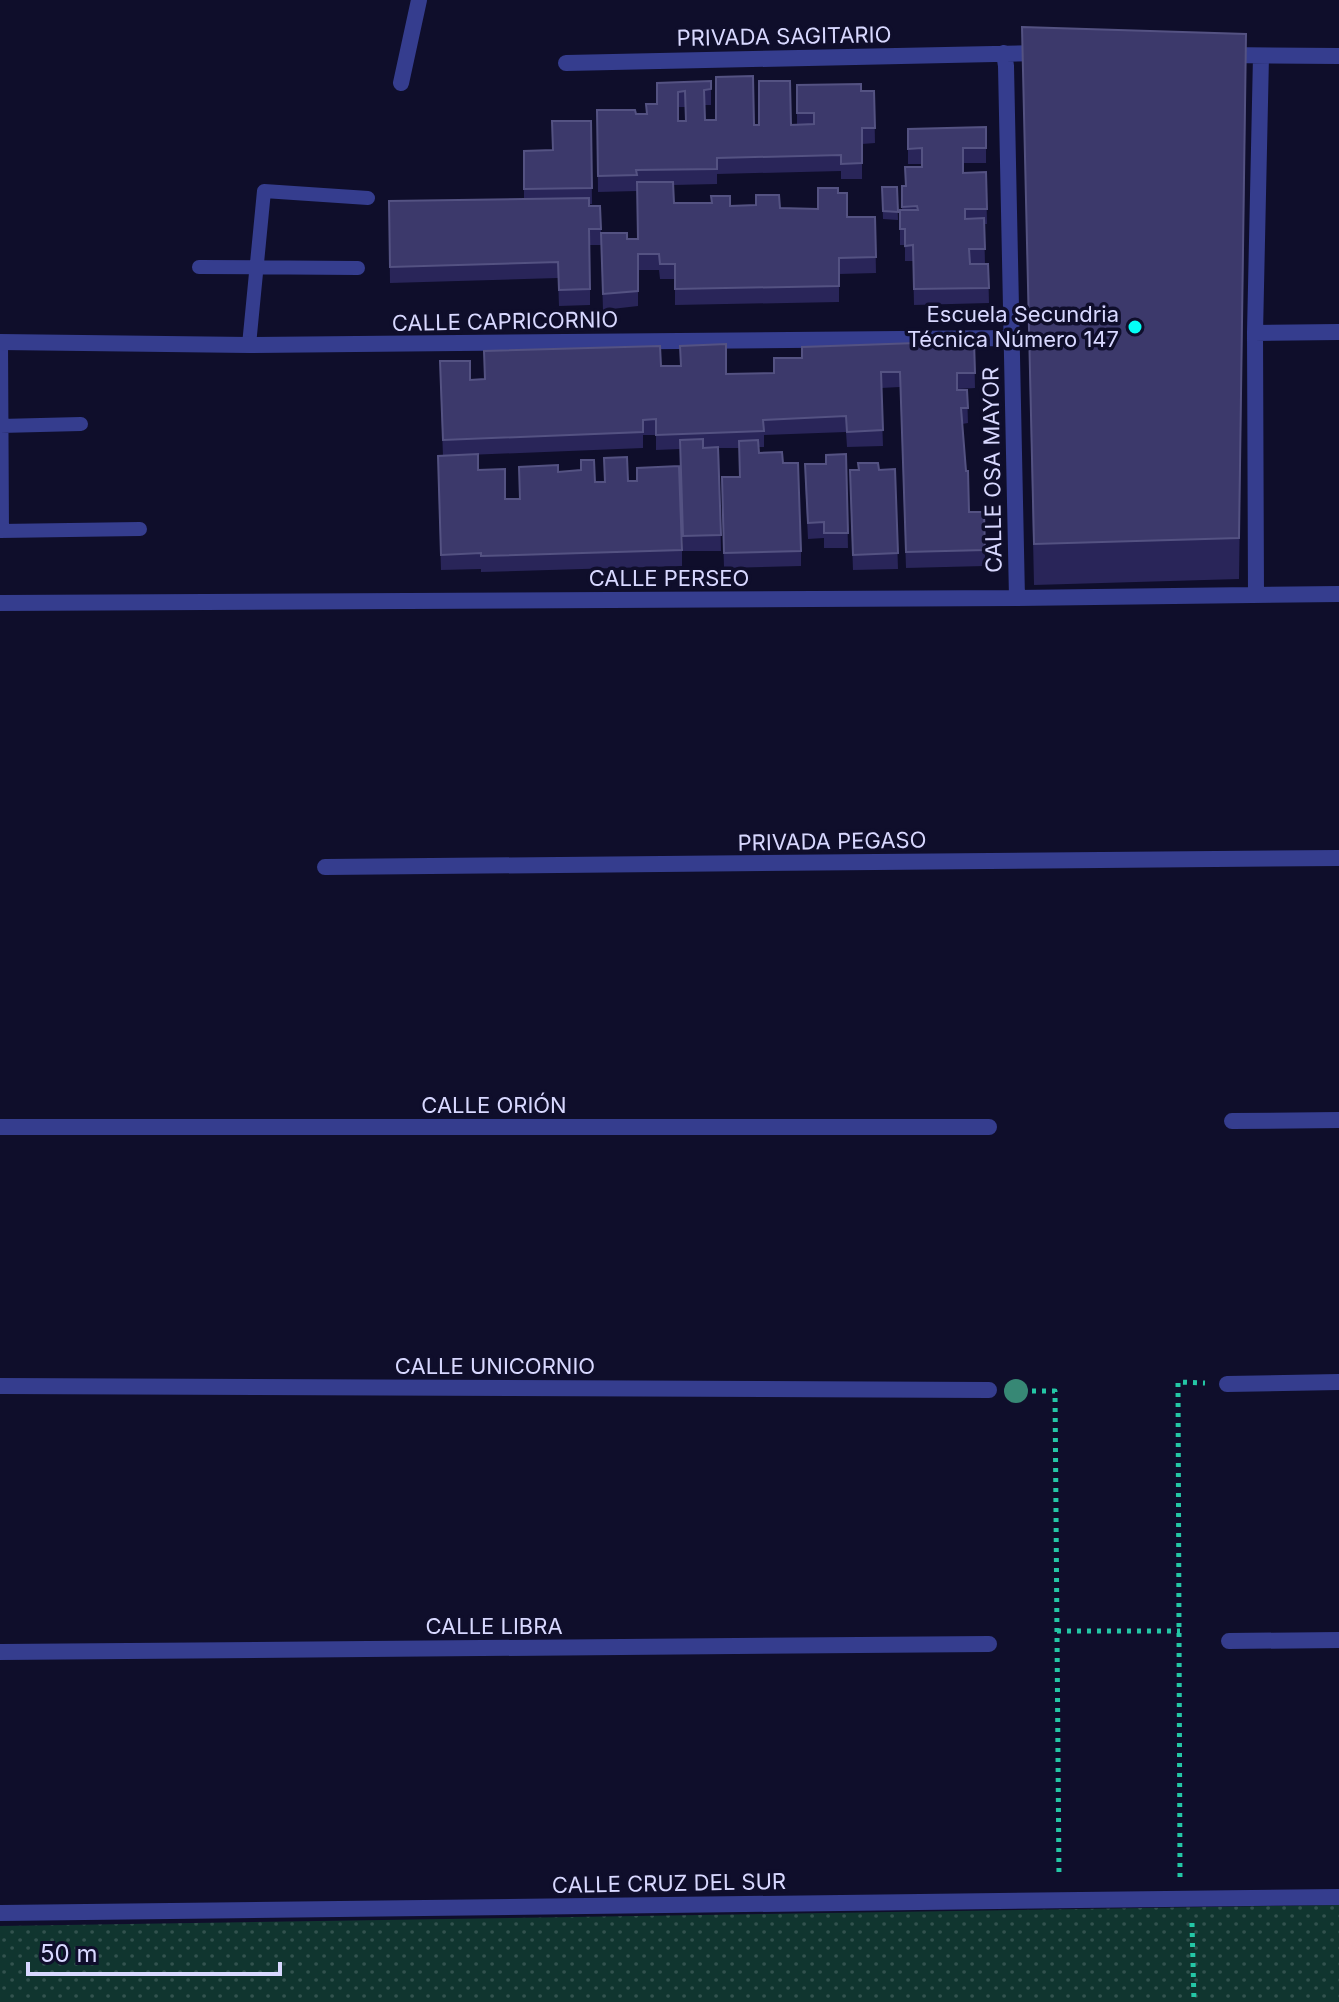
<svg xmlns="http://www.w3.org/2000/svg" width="1339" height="2002" viewBox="0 0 1339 2002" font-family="Inter,sans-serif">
	<defs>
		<pattern id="park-dots" width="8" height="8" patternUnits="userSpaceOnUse" patternTransform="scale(2)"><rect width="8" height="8" fill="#10352f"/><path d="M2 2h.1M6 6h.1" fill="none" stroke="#32524e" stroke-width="1.8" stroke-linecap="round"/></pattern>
	</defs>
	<rect width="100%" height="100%" fill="#0f0e2b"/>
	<path fill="url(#park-dots)" d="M1339,1905V2002H0V1926Z"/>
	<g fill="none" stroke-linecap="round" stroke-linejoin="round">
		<path stroke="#24c7a6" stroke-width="5" stroke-dasharray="4 6" stroke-linecap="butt" d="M1012,1391H1055L1059,1878
			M1057,1631H1180
			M1180,1877L1178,1382L1205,1383
			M1192,1923L1194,2002"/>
		<path stroke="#353d8e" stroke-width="14" d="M199,267L358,268
			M1,342L2,531
			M249,345L264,191L368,198
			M0,426L81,424
			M0,531L140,529"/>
		<path stroke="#353d8e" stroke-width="16" d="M1004,53L1006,66L1017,598
			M1225,55L1339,56
			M566,63L1041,53
			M401,83L419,0
			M1255,333L1339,332
			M0,342L249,345L1011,338
			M1256,595L1255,333L1261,56
			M0,603L1017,598L1339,594
			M325,867L1339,858
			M1232,1121L1339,1120
			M0,1127H989
			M1227,1384L1339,1382
			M0,1386L989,1390
			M1229,1641L1339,1640
			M0,1652L989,1644"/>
		<path stroke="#353d8e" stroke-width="16" d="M0,1913L1339,1897"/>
	</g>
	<circle fill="#378875" cx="1016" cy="1391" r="12"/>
	<path fill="#292559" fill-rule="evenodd" d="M1022,27L1246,75L1239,579L1034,585Z
		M711,81V105H705V120L754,125H797V85L874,91L875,143L862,144V179H841V171L717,174V184L673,185L674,203L818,209L838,193L847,217H875L876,273L839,274V302L675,305V279H660L659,270H638V306L603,310L601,245H590V305L559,306L558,278L390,283L389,201L524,199V151L552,150L591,121L592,204H589V206H600L601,233L627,239H637V191L598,192L597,110L646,114L657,104V83ZM678,107H685L686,121H678Z
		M986,127V163H963V173L986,172L987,224H984L985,264H988L989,303L914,305L913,261H905V245H900V210H902V186H906L922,167V164H908V129Z
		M882,187H897L898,220L883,219Z
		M974,341L975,388L957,389V390H967L968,423L962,424L969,512L985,550V566L906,568L900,387L881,388L883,446L847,447L846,432L764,435V447H759V453L783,463L801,551V566L724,568L722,493L740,477L739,448H719L721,551H683L680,449L656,450V435H643V448L443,456L440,377L470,380L661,366L726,374L774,373L802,358Z
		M846,454L848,548H824V538L808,539L805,480L826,464Z
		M895,469L898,569L853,570L850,486L879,470Z
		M478,470L505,499H520L558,472L595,482L628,481L682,550V566L481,572V569L441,570L438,472Z"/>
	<path fill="#3c396b" stroke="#545282" stroke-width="2" fill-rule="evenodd" d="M1022,27L1246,34L1239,538L1034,544Z
		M753,76L754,125H759V81H790L791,125L814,124V113H797V85L861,84V91H874L875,128H862V163L841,164V155L717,158V169L636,170L637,175L598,176L597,110H635L636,114H647L646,104H657V83L711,81V89L704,90L705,120H716V77ZM685,91L686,121H678V92Z
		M552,121H591L592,188L524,189V151L553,150Z
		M986,127V148H963V173L986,172L987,209H965V219L984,218L985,249H969L970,264H988L989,288L914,289L913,245L905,246V229H900V210H918L917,206L902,207V186H906L905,167H922V148L908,149V129Z
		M637,182H673L674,203H712L711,196H730V206L756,205V195H779L780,208L818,209V188H838V193H847V217H875L876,257L839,258V286L675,289V264H660L659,254H638V291L603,294L601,233H627V239H638Z
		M882,187H897L898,212L883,211Z
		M589,198V206H600L601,229H589L590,289L559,290L558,262L390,267L389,201Z
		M974,341L975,373H957V390H967L968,408H961L966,471H968L969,512H984L985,550L906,552L900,372H881L883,430L847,432L846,416L763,420L764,431L656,435V419L643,420V432L443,440L440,361H470V380L485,379L484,351L660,346L661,366H681L680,346L726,344V374L774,373V358H802V347Z
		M703,439V448L718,447L721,535L683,536L680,440Z
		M758,440L759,453L782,452L783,463H798L801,551L724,553L722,477H740L739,441Z
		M478,454V470L505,469V499H520L519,467L558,465V472L581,470V460H594L595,482H605L604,458L627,457L628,481H637V468L679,466L682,550L481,556V553L441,555L438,456Z
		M846,454L848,533H824V522L808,523L805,464H826V455Z
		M858,463H878L879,470L895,469L898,553L853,555L850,470H859Z"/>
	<circle fill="#04fff6" stroke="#0f0e2b" stroke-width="3" cx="1135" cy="327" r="8"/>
	<g text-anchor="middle" stroke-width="7" stroke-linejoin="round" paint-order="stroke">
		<g font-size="22" fill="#d8d8ff" stroke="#0f0e2b">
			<text transform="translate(784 36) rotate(-1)" y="8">PRIVADA SAGITARIO</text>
			<text transform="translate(505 321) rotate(-1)" y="8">CALLE CAPRICORNIO</text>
			<text transform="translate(992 470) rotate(-91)" y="8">CALLE OSA MAYOR</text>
			<text x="669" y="586">CALLE PERSEO</text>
			<text transform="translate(832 841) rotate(-1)" y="8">PRIVADA PEGASO</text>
			<text x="494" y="1113">CALLE ORIÓN</text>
			<text x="495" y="1374">CALLE UNICORNIO</text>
			<text x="494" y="1634">CALLE LIBRA</text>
			<text transform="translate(669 1883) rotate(-1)" y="8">CALLE CRUZ DEL SUR</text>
		</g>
		<g font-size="22" fill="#d8d8ff" stroke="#0f0e2b" text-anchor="end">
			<text x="1119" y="322">Escuela Secundria<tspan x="1119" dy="25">Técnica Número 147</tspan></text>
		</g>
	</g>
	<path d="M28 1962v12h252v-12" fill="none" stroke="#d8d8ff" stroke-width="4"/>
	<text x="40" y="1962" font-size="24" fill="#d8d8ff" stroke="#0f0e2b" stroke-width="6" paint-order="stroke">50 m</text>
</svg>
